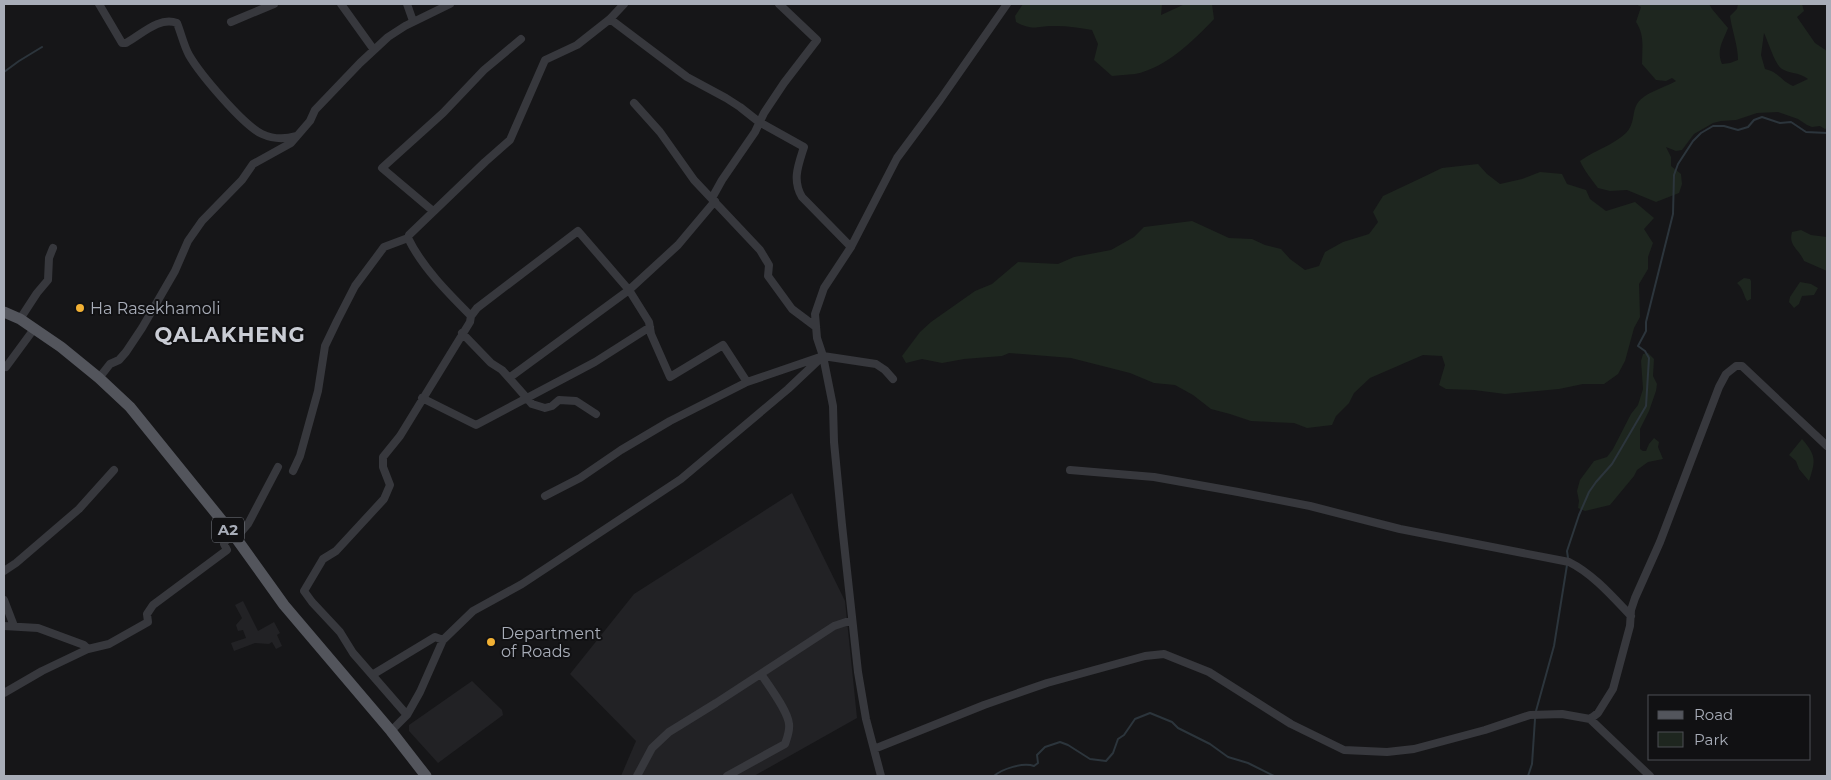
<svg xmlns="http://www.w3.org/2000/svg" width="1831" height="780" viewBox="0 0 1831 780" font-family="Montserrat,sans-serif">
	<rect width="100%" height="100%" fill="#161618"/>
	<path fill="#222225" d="M792,493L845,601L857,718L754,776H621L636,741L570,674L634,594Z
		M243,601L258,631L274,622L280,633L277,635L282,646L276,649L272,642L269,644L255,643L234,651L231,643L246,638L243,630L238,631L236,625L242,618L235,605Z
		M472,681L502,710L503,715L438,763L409,731V725Z"/>
	<path fill="#1e261f" fill-rule="evenodd" d="M1023,4H1162L1161,15L1185,4H1212L1214,19C1193,41 1166,68 1135,74C1127,75 1119,75 1112,76L1094,60L1098,44L1092,30C1080,28 1068,26 1056,26C1038,25 1034,32 1016,22L1015,16Z
		M1636,4H1709L1712,9L1728,28C1723,41 1716,50 1722,64L1730,63L1738,60C1738,45 1732,31 1730,16L1737,9L1738,4H1802L1804,11L1797,17L1815,43L1827,51V128L1825,129L1820,126L1812,127L1807,125L1798,119L1778,112L1757,113L1736,120L1721,121L1713,123L1694,134L1682,150L1676,151L1666,147L1671,157V166L1681,174L1682,184L1679,193L1656,202L1627,190L1610,191L1598,188C1592,180 1584,170 1580,161C1595,150 1612,146 1626,133C1635,124 1632,112 1637,104C1645,92 1664,88 1676,81L1672,78L1666,81L1656,80L1642,64C1642,49 1645,35 1636,22L1641,7ZM1764,33C1768,41 1775,65 1782,69C1790,74 1799,72 1808,79L1793,86C1781,81 1779,72 1765,69L1761,55Z
		M1478,164L1487,174L1500,184L1522,179L1540,172L1562,174L1567,184L1586,190L1590,199L1606,211L1635,202L1654,218L1644,229L1653,243L1648,257V269L1639,284L1640,317L1634,328L1625,361L1618,374L1604,384H1583L1559,389L1505,394L1474,390L1446,389L1439,385L1445,365L1442,356L1423,355L1370,378L1354,393L1349,403L1336,416L1332,425L1307,428L1294,423L1251,421L1230,414L1211,409L1193,395L1175,385L1154,383L1130,373L1071,358L1009,353L1002,356L964,359L942,363L922,359L906,363L902,356L920,332L931,322L975,291L992,284L1018,262L1058,264L1074,257L1111,250L1134,237L1144,227L1192,221L1229,238L1252,239L1265,245L1281,249L1290,259L1305,270L1319,266L1325,252L1343,242L1369,234L1378,222L1373,212L1383,196L1417,180L1442,168Z
		M1801,230L1811,235L1827,237V271L1804,261C1799,249 1788,246 1792,232Z
		M1744,278L1750,279L1751,281V299L1747,301C1743,294 1743,288 1737,283Z
		M1800,282L1811,284L1818,288L1814,295L1802,296L1799,304L1794,308L1789,302L1790,297Z
		M1648,353L1654,359L1653,376L1657,384L1656,391L1649,411L1640,429V449L1643,451H1646L1649,444L1654,438L1659,442L1658,447L1663,459L1648,462L1637,470L1634,476L1610,505L1585,511L1578,508L1579,501L1577,491L1580,480L1594,461L1607,457L1613,449L1631,414L1638,405L1643,389L1641,361L1643,354Z
		M1802,439C1816,455 1816,460 1809,481L1799,469L1796,461L1789,455Z"/>
	<g fill="none" stroke-linecap="round" stroke-linejoin="round">
		<path stroke="#2c353c" stroke-width="2" d="M4,72L19,61L42,47
			M1568,558L1567,551L1579,515L1589,492L1596,482L1612,464L1646,406L1649,358L1645,351L1638,346L1646,331V322L1673,214L1674,175L1678,164L1693,141L1701,133L1713,126H1724L1738,130L1748,127L1754,120L1762,117L1780,123L1791,122L1806,132L1827,133
			M1536,711L1554,646L1567,565
			M994,776C1002,769 1023,762 1034,766L1038,763L1037,755L1045,747L1060,742L1068,745L1090,759L1106,761L1113,753L1118,739L1124,735L1135,719L1150,713L1172,722L1178,728L1210,744L1228,757L1248,763L1274,776
			M1528,776L1532,764L1535,719"/>
		<path stroke="#37383d" stroke-width="8" d="M99,4L122,43H126C141,35 159,16 177,23C181,33 184,46 189,55C200,74 243,125 262,134C273,139 286,139 296,136
			M341,4L374,50
			M407,4L413,21
			M610,19L687,77L726,98L740,107L759,122L804,147C798,166 792,180 802,197L851,247
			M231,22L274,4
			M634,103L660,132L694,180L760,250L769,265L768,276L792,309L816,327
			M712,198L722,180L755,132L764,113L784,83L817,40L779,4
			M433,211L382,168L443,113L484,70L521,39
			M408,238C422,267 448,293 471,316
			M20,319L37,293L48,280L49,258L53,248
			M462,333L491,363L502,370L532,404L545,408L552,406L559,400L576,401L596,414
			M823,356L833,406L834,442L842,525L858,672L866,719L881,776
			M6,367L34,329
			M99,378L110,364L119,360L126,352L142,328L175,271L188,241L202,221L242,180L253,164L291,143L310,121L315,110L360,63L388,37L405,26L450,4
			M509,378L629,290L678,245L715,201
			M422,398L476,425L595,362L650,327
			M1070,470L1154,477L1238,492L1310,506L1400,529L1569,562C1593,574 1612,596 1631,616
			M293,471L300,456L318,391L325,346L337,321L355,286L384,247L408,238L409,235L485,162L510,140L545,60L577,45L610,19L624,4
			M545,496L580,478L621,450L670,421L747,382L823,356L876,364L885,370L893,379
			M236,538L248,524L278,467
			M4,571L16,563L79,509L114,470
			M4,600L14,626
			M4,626L38,628L84,645L88,649
			M372,675L435,637L443,640
			M4,693L42,671L88,649L109,644L148,622L147,614L153,605L227,550L224,544L230,532
			M407,715L353,653L340,632L312,602L304,591L323,559L336,551L384,499L390,485L383,467V457L400,436L470,322L471,316L477,308L578,231L629,290L649,322L651,334L670,377L723,345L747,382
			M1590,719L1598,713L1613,689L1630,626L1631,610L1635,598L1660,542L1719,387L1726,374L1736,366H1742L1827,446
			M391,731L407,715L420,692L443,640L473,611L522,584L681,479L788,389L823,356L817,338L815,314L824,288L851,247L897,158L940,100L1007,4
			M874,749L984,705L1047,683L1145,656L1164,654L1209,672L1291,724L1344,750L1387,752L1414,749L1485,730L1530,715L1562,714L1590,719L1650,776
			M637,776L652,748L669,732L716,703L834,626L852,620
			M727,776L785,744C787,738 790,731 789,724C788,711 769,686 761,674"/>
		<path stroke="#53555c" stroke-width="11" d="M4,312L20,319L61,347L99,378L130,407L236,538L284,605L391,731L426,776"/>
	</g>
	<g fill="#f2b134" stroke="#111113" stroke-width="2">
		<circle cx="80" cy="308" r="5"/>
		<circle cx="491" cy="642" r="5"/>
	</g>
	<g text-anchor="middle" stroke-width="4" stroke-linejoin="round" paint-order="stroke">
		<rect fill="#111113" stroke="#7b7e86" stroke-width="1" x="212" y="517.5" width="32" height="25" rx="4"/>
		<g font-size="15" font-weight="bold" fill="#a8adb8">
			<text x="228" y="535">A2</text>
		</g>
		<g font-size="16" fill="#a8adb8" stroke="#111113" text-anchor="start">
			<text x="90" y="314">Ha Rasekhamoli</text>
			<text x="501" y="639">Department<tspan x="501" dy="18">of Roads</tspan></text>
		</g>
		<g font-size="21" font-weight="bold" letter-spacing="1" fill="#c9ccd4" stroke="#111113">
			<text x="230" y="342">QALAKHENG</text>
		</g>
	</g>
	<rect width="1831" height="780" fill="none" stroke="#a8adb8" stroke-width="10"/>
	<rect x="1648" y="695" width="162" height="65" fill="#111113" stroke="#4d4f55"/>
	<rect x="1658" y="711" width="25" height="8" fill="#53555c" stroke="#4d4f55"/>
	<text x="1694" y="720" font-size="15" fill="#a8adb8">Road</text>
	<rect x="1658" y="732" width="25" height="15" fill="#1e261f" stroke="#4d4f55"/>
	<text x="1694" y="745" font-size="15" fill="#a8adb8">Park</text>
</svg>
